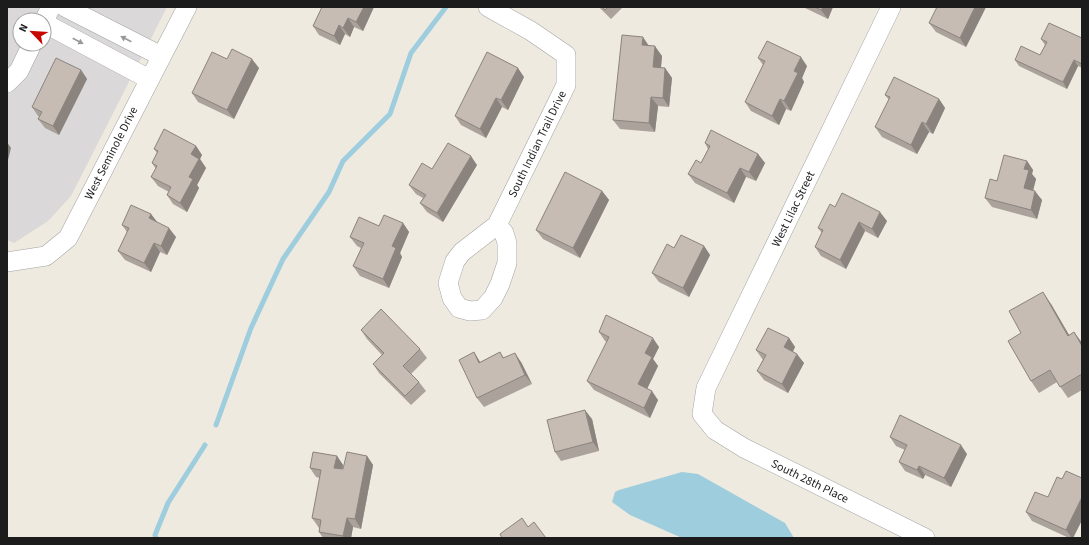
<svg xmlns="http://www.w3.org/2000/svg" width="1089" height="545" viewBox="0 0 1089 545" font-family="'Source Sans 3',sans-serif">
	<rect width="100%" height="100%" fill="#eeeae0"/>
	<path fill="#dad8d8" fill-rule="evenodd" d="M7,7H167L71,196L48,221L14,243L7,240ZM20,20H44V44H20Z"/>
	<path fill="#9ecdde" d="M682,472L698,474L785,523L794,538H682L630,515L612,502L615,492L619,490Z"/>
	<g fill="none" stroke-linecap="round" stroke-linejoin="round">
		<path stroke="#9ecdde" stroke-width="5" d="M216,425L251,328L283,259L329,192L343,161L390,114L411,53L446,7
			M156,538L155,535L168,503L205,445"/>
		<defs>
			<path id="street" d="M65,7L161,56
				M488,7L531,31L566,55V85L497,225L462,252L455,261L448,283L452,298L459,308L470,311L482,310L493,298L500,284L507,263V243L504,233L497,225
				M891,7L706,388L702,414L715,430L744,448L925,538
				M44,21L51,7
				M44,23L149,79
				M7,83L19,71L32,44
				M7,262L46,256L68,238L187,7"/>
		</defs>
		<use href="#street" stroke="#a3a3a3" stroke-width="20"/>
		<use href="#street" stroke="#fff" stroke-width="19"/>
	</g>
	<path fill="#aaa29b" d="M322,7H374L363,31L354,27L350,37L345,34L340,45L319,35L313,26Z
		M599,7H623L611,19Z
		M803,7H833L828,19Z
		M937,7H986L966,47L936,32L929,23Z
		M1082,38V68L1078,66L1067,89L1019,66L1015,60L1040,55L1045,45L1041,39Z
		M649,46L662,56L661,68H665L672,78L669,107L658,106L655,132L620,129L613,120Z
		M758,58L807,66L802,78L804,82L791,111L786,109L779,125L751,111L745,102L763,65Z
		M227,59L259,68L234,119L198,102L192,93Z
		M81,70L87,79L59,135L45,128L38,119L40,116H38L32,107Z
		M524,77L508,110L502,107L486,138L461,125L455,116Z
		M885,95L939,99L945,108L933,134L929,132L917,154L882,137L875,127L889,100Z
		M705,143L758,154L765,163L756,181L746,177L734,203L695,183L688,174L701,163L708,149Z
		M196,146L202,155L200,159L206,168L197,185L199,188L187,212L173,204L167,195L169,192L158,186L151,177L156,169L152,163L157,153L154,149Z
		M1027,161L1033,170L1032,174L1036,179L1033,191L1042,200L1037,219L992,207L985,198L997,181Z
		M477,165L443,222L427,212L420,203L423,198L416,194L409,185L432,169Z
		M602,191L609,200L580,258L543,239L536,230Z
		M835,207L887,221L878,238L865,231L846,269L821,256L815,247L822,233L818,228Z
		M151,214L156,222L176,237L167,255L160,252L151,272L125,260L118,251L127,232L122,225Z
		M403,223L409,232L400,253L402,257L389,288L360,276L353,266L361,248L357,246L350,237L379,226Z
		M704,246L710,255L689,297L659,282L652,273Z
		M1051,304L1069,335L1074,332L1082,343V390L1068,398L1057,382L1039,393L1031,381L1021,333Z
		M361,330L420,349L427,358L411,374L419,382L426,391L411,405L379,373L373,364L382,355L367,339Z
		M599,332L659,347L653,359L658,366L647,389L658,400L650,418L594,390L587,381L607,342L605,341Z
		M789,338L795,347L793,352L804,363L788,393L764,380L757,371L763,360L756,350Z
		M474,352L480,362L500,352L504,358L521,362L532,384L484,407L477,398Z
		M592,419L599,451L561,461L555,452Z
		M890,437L967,454L951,487L925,475L923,479L905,471L899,462L905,450L896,446Z
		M337,456L343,465L342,469H343L367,456L373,465L361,529L353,527L351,538H323L319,532L320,528H319L312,518L320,478L316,477L310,468Z
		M1048,497L1082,520L1073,538H1069L1032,521L1026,512Z"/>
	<path fill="#8b847e" d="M364,7H374L363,31L356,22Z
		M823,7H833L828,19L821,10Z
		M975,7H986L966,47L960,38Z
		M348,18L354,27L350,37L343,28Z
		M339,25L345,34L340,45L334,36Z
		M643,37L649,46L642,45Z
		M655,46L662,56L660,76L653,67Z
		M801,57L807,66L802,78L804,82L791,111L784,101L794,71Z
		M252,59L259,68L234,119L227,110Z
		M1074,60L1078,66L1067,89L1063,82Z
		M518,68L524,77L508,110L501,100Z
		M665,68L672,78L669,107L663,98Z
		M81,70L87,79L59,135L53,126Z
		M651,97L658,106L655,132L649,123Z
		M496,98L502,107L486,138L480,129Z
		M780,99L786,109L779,125L772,116Z
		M939,99L945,108L933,134L926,124Z
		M922,122L929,132L917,154L911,145Z
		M7,142L11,148L7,164Z
		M196,146L202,155L200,159L206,168L197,185L199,188L187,212L180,203L189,177L191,154Z
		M758,154L765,163L756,181L749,172Z
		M471,156L477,165L443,222L437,213Z
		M1027,161L1033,170L1032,174L1036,179L1031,198L1024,188V169Z
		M740,168L746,177L734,203L727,193Z
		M602,191L609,200L580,258L573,248Z
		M1035,191L1042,200L1037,219L1031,210Z
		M880,212L887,221L878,238L872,229Z
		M151,214L158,223L149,218Z
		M859,222L865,231L846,269L840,260Z
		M403,223L409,232L400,253L402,257L389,288L383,279L392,246Z
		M169,228L176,237L167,255L161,246Z
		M154,243L160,252L151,272L144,263Z
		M704,246L710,255L689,297L683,288Z
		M1043,292L1051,304L1076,347L1068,336Z
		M1074,332L1082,343V346Z
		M653,338L659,347L653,359L658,366L645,393L638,384L645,353Z
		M789,338L795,347L790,356L784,347Z
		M474,352L480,362L479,363Z
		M515,353L521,362L532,384L525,375Z
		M797,354L804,363L788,393L782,384Z
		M652,391L658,400L650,418L644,408Z
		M585,410L592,419L599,451L593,442Z
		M961,445L967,454L951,487L944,478Z
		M337,456L343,465L341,477L334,468Z
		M367,456L373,465L361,529L355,519Z
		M919,466L925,475L923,479L917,470Z
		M1082,497V520L1073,538H1072L1066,530Z
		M347,518L353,527L351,538H344L343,536Z"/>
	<path fill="#c6bcb4" stroke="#8b847e" d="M322,7H364L356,22L348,18L343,28L339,25L334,36L313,26Z
		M602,7H608L605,10Z
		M815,7H823L821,10Z
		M937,7H975L960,38L929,23Z
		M1049,23L1082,38V64L1074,60L1063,82L1015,60L1021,46L1040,55L1047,42L1041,39Z
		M622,35L643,37L642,45L655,46L653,67L665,68L663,98L651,97L649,123L613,120Z
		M767,41L801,57L794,71L798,73L784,101L780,99L772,116L745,102L765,61L758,58Z
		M232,49L252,59L227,110L192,93L212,52L227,59Z
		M487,52L518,68L501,100L496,98L480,129L455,116Z
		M56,58L81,70L53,126L38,119L42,112L32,107Z
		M894,77L939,99L926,124L922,122L911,145L875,127L890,97L885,95Z
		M164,129L196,146L191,154L199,159L189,177L193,179L180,203L167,195L171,187L151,177L157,166L152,163L158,151L154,149Z
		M711,130L758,154L749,172L740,168L727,193L688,174L696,160L701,163L710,146L705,143Z
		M448,143L471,156L437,213L420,203L426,195L409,185L422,163L432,169Z
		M1004,155L1027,161L1024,169L1029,170L1024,188L1035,191L1031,210L985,198L990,179L997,181Z
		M565,172L602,191L573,248L536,230Z
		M842,193L880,212L872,229L859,222L840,260L815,247L823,230L818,228L830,204L835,207Z
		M131,205L151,214L149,218L169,228L161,246L154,243L144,263L118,251L129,228L122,225Z
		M384,215L403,223L392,246L396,248L383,279L353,266L364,243L350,237L359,217L379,226Z
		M681,235L704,246L683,288L652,273L667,244L674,248Z
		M1043,292L1068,336L1074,332L1082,346V374L1060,387L1050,370L1031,381L1008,341L1021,333L1009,311Z
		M381,309L420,349L403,366L419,382L405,396L373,364L384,353L361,330Z
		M606,315L653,338L645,353L652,357L638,384L652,391L644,408L587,381L609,337L599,332Z
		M768,328L789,338L784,347L797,354L782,384L757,371L766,355L756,350Z
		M474,352L479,363L500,352L503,358L515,353L525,375L477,398L459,360Z
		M585,410L593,442L555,452L547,420Z
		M900,415L961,445L944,478L919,466L917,470L899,462L907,445L890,437Z
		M313,452L337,456L334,468L343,469L347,452L367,456L355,519L347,518L343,536L319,532L321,520L312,518L321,470L310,468Z
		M1066,471L1082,478V497L1066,530L1026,512L1035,492L1048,497L1057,477L1062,479Z
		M522,518L528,527L534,522L546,538H502L500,534Z"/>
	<defs><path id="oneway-solid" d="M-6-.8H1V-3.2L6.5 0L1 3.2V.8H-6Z"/></defs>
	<g fill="#999">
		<use href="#oneway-solid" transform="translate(126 39) rotate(-153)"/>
		<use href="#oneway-solid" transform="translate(78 41) rotate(28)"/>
	</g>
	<g text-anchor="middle" stroke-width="3.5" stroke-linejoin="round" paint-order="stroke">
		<g font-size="12" fill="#1c1c1c" stroke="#fff">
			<text transform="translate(537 144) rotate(-64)" y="4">South Indian Trail Drive</text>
			<text transform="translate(111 153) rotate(-63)" y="4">West Seminole Drive</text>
			<text transform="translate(793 209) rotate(-64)" y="4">West Lilac Street</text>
			<text transform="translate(810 481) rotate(26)" y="4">South 28th Place</text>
		</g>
	</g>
	<rect width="1089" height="545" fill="none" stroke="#1c1c1c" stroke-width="16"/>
	<g transform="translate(32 32) rotate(295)"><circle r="19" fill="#ffffff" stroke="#a4a4a4"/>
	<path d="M0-3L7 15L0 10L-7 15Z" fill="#c70700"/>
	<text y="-6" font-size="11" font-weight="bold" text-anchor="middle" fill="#1c1c1c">N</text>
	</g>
</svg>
